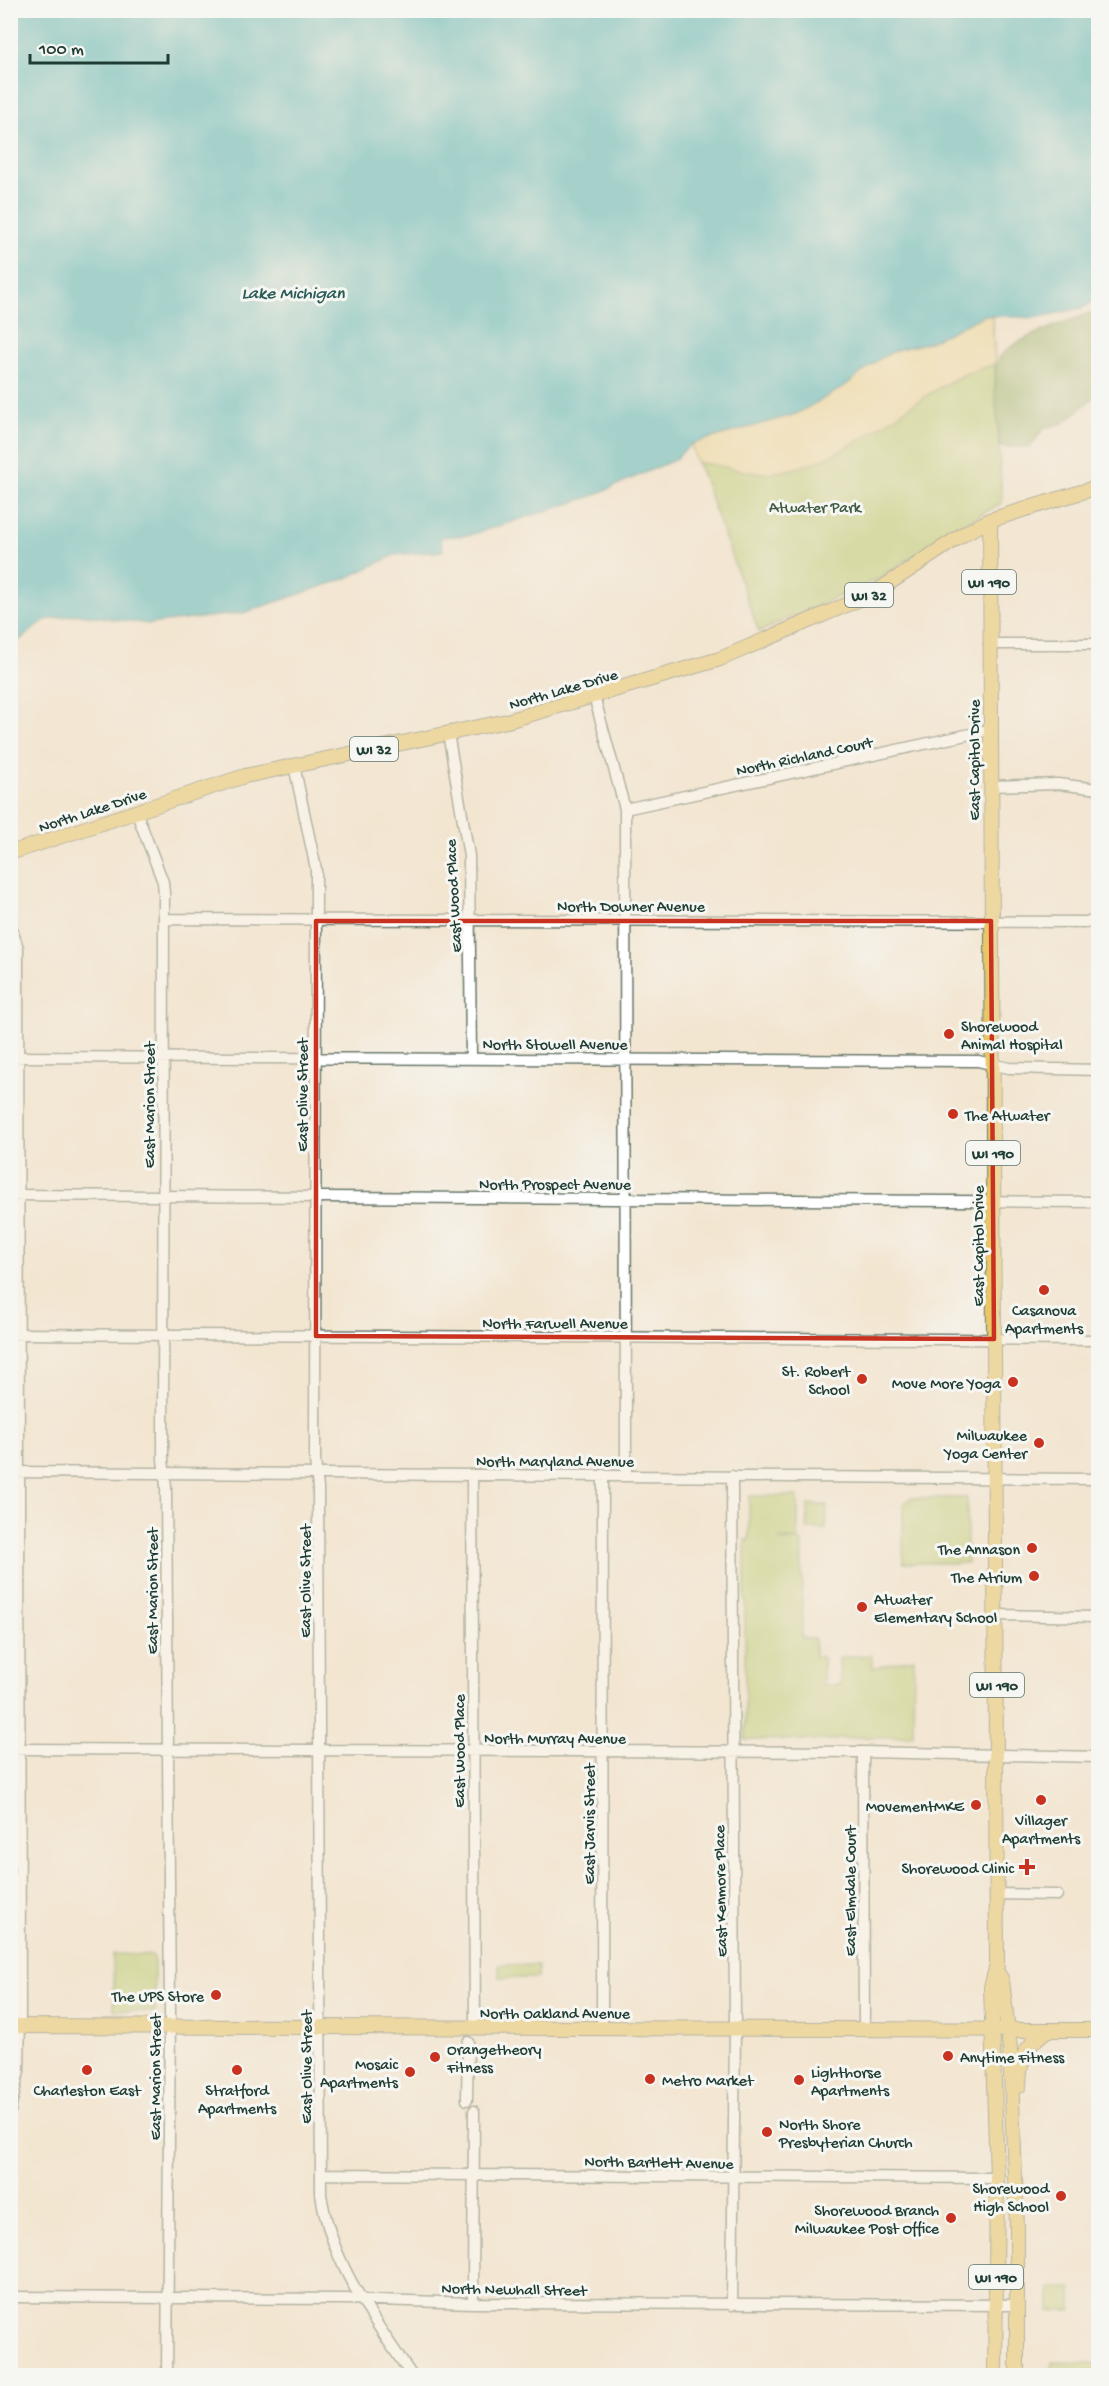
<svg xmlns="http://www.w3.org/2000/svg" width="1109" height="2386" viewBox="0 0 1109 2386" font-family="'Gochi Hand',sans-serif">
	<rect width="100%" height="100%" fill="#f6f6f2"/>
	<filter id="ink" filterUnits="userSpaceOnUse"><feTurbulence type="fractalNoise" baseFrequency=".0167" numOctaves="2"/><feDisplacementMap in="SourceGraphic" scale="12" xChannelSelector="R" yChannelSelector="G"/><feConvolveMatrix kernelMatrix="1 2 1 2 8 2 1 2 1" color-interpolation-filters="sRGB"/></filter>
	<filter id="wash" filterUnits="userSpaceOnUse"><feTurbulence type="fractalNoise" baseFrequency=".008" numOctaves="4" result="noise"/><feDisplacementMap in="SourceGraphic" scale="24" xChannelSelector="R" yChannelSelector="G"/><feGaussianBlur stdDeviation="1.35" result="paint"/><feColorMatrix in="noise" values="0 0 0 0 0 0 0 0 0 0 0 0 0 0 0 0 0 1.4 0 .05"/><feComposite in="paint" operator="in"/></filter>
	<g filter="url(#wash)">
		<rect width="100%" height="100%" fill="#f3e6d1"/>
		<path fill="#b8cd71" stroke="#6c8552" stroke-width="1.5" d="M992,316L1002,503L939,538L882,577L759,632L691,444Z
			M749,1496H798V1539L779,1540L802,1541V1638L815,1639V1657H823V1685H840L839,1657L871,1655L873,1668L914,1658L913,1736L839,1738L836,1740H745V1540H749Z
			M911,1498H967V1563H903V1505Z
			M808,1505H827L826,1529H807Z
			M113,1954L152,1955L154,1958L155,2012L114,2010Z
			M499,1965H538V1978H499Z
			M1050,2288H1072V2311H1050Z
			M1052,2362L1098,2363V2375H1052Z"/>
		<path fill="#92b063" stroke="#58764c" stroke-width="1.5" d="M1098,309V394L1063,423L1044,428L1030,447H1000C998,421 993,393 996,367C998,339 1077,321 1098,309Z"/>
		<path fill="#eeda9e" stroke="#868c69" stroke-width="1.5" d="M985,315L992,316L995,364C984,368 971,371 961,376C896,408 845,466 769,473C745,475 721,463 697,463L691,444L796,414L842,387L882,357L899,349L927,343Z"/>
		<path fill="#4bb9c4" stroke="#357b7c" stroke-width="1.5" d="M11,10L1098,11V299L1082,308L1034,318L985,315L927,343L899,349L882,357L842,388L796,414L691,444L674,460L587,498L470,535L440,537L443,551L395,555L347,578L243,613L149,624L79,614L45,620L11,647Z"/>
	</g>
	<g filter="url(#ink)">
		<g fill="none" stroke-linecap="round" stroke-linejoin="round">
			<defs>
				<path id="minor" d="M989,644H1098
					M594,696L625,809L626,1475
					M448,733L469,856L471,1058
					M294,765L316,869L315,1460L318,1488L321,2194C331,2264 373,2318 412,2376
					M990,786L1058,784L1098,789
					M625,809L989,730
					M136,811L163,882L164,893L163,1459L166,1487L170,2013L167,2376
					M164,919L1098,922
					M10,923L18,948L20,2012L19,2071L10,2111
					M11,1057L978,1061L1009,1068L1098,1070
					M10,1195L1098,1202
					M10,1334L1098,1340
					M10,1472L1098,1479
					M472,1475L475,2028
					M732,1476L735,2028L732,2305
					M996,1615L1098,1617
					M10,1749L863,1752L1098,1757
					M863,1752L864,2030
					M995,1894L1057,1895
					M602,2029L603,1475
					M467,2100L468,2042
					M321,2174L997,2178
					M10,2297L345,2299L473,2303L1018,2305
					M473,2303L474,2111"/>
				<path id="major" d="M990,520L997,1965L991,1987L997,2178L995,2376
					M10,853L245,776L507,721L720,659L874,593L965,533L990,520L1098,487
					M997,1972L1002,1980L1010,2048L1017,2228V2376
					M10,2026L1098,2030
					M1019,2086C1020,2056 1024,2048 1047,2030"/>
			</defs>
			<use href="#minor" stroke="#69786b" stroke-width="13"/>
			<use href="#major" stroke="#69786b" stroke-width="16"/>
			<use href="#minor" stroke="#fff" stroke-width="10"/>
			<use href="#major" stroke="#e9c769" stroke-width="14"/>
		</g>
	</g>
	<path d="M0 0H1109V2386H0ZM316,921H991L994,1339L316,1336Z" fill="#f3e6d1" fill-opacity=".55" fill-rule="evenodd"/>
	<path fill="none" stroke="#c8321e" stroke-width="4.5" stroke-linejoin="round" d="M316,921H991L994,1339L316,1336Z"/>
	<g fill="#c8321e" stroke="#f6f6f2" stroke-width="2">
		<circle cx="949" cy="1034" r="6"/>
		<circle cx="953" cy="1114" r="6"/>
		<circle cx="1044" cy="1290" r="6"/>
		<circle cx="862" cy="1379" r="6"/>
		<circle cx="1013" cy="1382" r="6"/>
		<circle cx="1039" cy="1443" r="6"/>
		<circle cx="1032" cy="1548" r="6"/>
		<circle cx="1034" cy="1576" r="6"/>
		<circle cx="862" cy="1607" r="6"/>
		<circle cx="1041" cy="1800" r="6"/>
		<circle cx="976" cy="1805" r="6"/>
		<path d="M1024 1858h6v6h6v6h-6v6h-6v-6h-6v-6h6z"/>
		<circle cx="216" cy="1995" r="6"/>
		<circle cx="948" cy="2056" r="6"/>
		<circle cx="435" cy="2057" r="6"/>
		<circle cx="87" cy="2070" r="6"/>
		<circle cx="237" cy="2070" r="6"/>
		<circle cx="410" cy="2072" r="6"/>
		<circle cx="650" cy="2079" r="6"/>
		<circle cx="799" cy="2080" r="6"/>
		<circle cx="767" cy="2132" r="6"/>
		<circle cx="1061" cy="2196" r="6"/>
		<circle cx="951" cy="2218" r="6"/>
	</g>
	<g text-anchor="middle" stroke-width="6" stroke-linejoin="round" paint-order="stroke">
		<g fill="#f6f6f2" stroke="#60746d" stroke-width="1.5">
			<rect x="962" y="570" width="54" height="24" rx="4.5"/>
			<rect x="845" y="583" width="48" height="24" rx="4.5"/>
			<rect x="350" y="737" width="48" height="24" rx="4.5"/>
			<rect x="966" y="1141" width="54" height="24" rx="4.5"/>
			<rect x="970" y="1673" width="54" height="24" rx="4.5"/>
			<rect x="969" y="2265" width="54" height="24" rx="4.5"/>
		</g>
		<g font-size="15" font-weight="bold" fill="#1f3d34">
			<text x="989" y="587">WI 190</text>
			<text x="869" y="600">WI 32</text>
			<text x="374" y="754">WI 32</text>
			<text x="993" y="1158">WI 190</text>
			<text x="997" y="1690">WI 190</text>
			<text x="996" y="2282">WI 190</text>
		</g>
		<g font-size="16" fill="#3e5a40" stroke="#f6f6f2">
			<text x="815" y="512">Atwater Park</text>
		</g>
		<g font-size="16" fill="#1f3d34" stroke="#f6f6f2">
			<text transform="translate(563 688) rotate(-16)" y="6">North Lake Drive</text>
			<text transform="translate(804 755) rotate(-12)" y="6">North Richland Court</text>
			<text transform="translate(973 760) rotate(-90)" y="6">East Capitol Drive</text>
			<text transform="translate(92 809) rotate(-18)" y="6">North Lake Drive</text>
			<text transform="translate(452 896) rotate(-93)" y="6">East Wood Place</text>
			<text x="631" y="911">North Downer Avenue</text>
			<text x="555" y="1049">North Stowell Avenue</text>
			<text transform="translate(301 1095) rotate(-90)" y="6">East Olive Street</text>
			<text transform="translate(148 1105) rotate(-90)" y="6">East Marion Street</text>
			<text x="555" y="1189">North Prospect Avenue</text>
			<text transform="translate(977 1246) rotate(-90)" y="6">East Capitol Drive</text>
			<text x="555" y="1328">North Farwell Avenue</text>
			<text x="555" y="1466">North Maryland Avenue</text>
			<text transform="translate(304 1581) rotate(-90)" y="6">East Olive Street</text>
			<text transform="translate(151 1591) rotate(-90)" y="6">East Marion Street</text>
			<text x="555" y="1743">North Murray Avenue</text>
			<text transform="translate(458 1751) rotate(-90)" y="6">East Wood Place</text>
			<text transform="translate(588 1824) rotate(-90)" y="6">East Jarvis Street</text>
			<text transform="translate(719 1891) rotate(-91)" y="6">East Kenmore Place</text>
			<text transform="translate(849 1891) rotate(-90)" y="6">East Elmdale Court</text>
			<text x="555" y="2018">North Oakland Avenue</text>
			<text transform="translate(305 2067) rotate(-90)" y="6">East Olive Street</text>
			<text transform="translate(154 2077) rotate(-90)" y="6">East Marion Street</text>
			<text transform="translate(659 2161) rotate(1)" y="6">North Bartlett Avenue</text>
			<text transform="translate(514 2288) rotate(1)" y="6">North Newhall Street</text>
		</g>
		<g font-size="16" fill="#1f3d34" stroke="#f6f6f2" text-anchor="end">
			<text x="961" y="1031" text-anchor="start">Shorewood<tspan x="961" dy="18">Animal Hospital</tspan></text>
			<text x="965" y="1120" text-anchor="start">The Atwater</text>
			<text x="1044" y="1315" text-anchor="middle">Casanova<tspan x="1044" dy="18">Apartments</tspan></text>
			<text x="850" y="1376">St. Robert<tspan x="850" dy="18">School</tspan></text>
			<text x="1001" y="1388">Move More Yoga</text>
			<text x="1027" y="1440">Milwaukee<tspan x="1027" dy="18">Yoga Center</tspan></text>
			<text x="1020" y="1554">The Annason</text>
			<text x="1022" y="1582">The Atrium</text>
			<text x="874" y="1604" text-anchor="start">Atwater<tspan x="874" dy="18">Elementary School</tspan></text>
			<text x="964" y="1811">MovementMKE</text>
			<text x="1041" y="1825" text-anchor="middle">Villager<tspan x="1041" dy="18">Apartments</tspan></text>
			<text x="1014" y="1873">Shorewood Clinic</text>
			<text x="204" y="2001">The UPS Store</text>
			<text x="447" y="2054" text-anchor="start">Orangetheory<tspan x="447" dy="18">Fitness</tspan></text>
			<text x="960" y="2062" text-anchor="start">Anytime Fitness</text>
			<text x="398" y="2069">Mosaic<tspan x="398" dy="18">Apartments</tspan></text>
			<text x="811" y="2077" text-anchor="start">Lighthorse<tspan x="811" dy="18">Apartments</tspan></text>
			<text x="662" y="2085" text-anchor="start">Metro Market</text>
			<text x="87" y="2095" text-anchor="middle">Charleston East</text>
			<text x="237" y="2095" text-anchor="middle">Stratford<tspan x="237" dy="18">Apartments</tspan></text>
			<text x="779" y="2129" text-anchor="start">North Shore<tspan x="779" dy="18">Presbyterian Church</tspan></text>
			<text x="1049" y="2193">Shorewood<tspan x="1049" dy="18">High School</tspan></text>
			<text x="939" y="2215">Shorewood Branch<tspan x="939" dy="18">Milwaukee Post Office</tspan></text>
		</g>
		<g font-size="18" font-style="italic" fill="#2a5c58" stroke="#f6f6f2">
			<text x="293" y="298">Lake Michigan</text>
		</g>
	</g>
	<rect width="1109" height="2386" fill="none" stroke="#f6f6f2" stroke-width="36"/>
	<path d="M30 54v9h138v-9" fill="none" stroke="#1f3d34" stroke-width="3"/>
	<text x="39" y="54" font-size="18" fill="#1f3d34" stroke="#f6f6f2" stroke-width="4.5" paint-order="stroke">100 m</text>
</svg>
